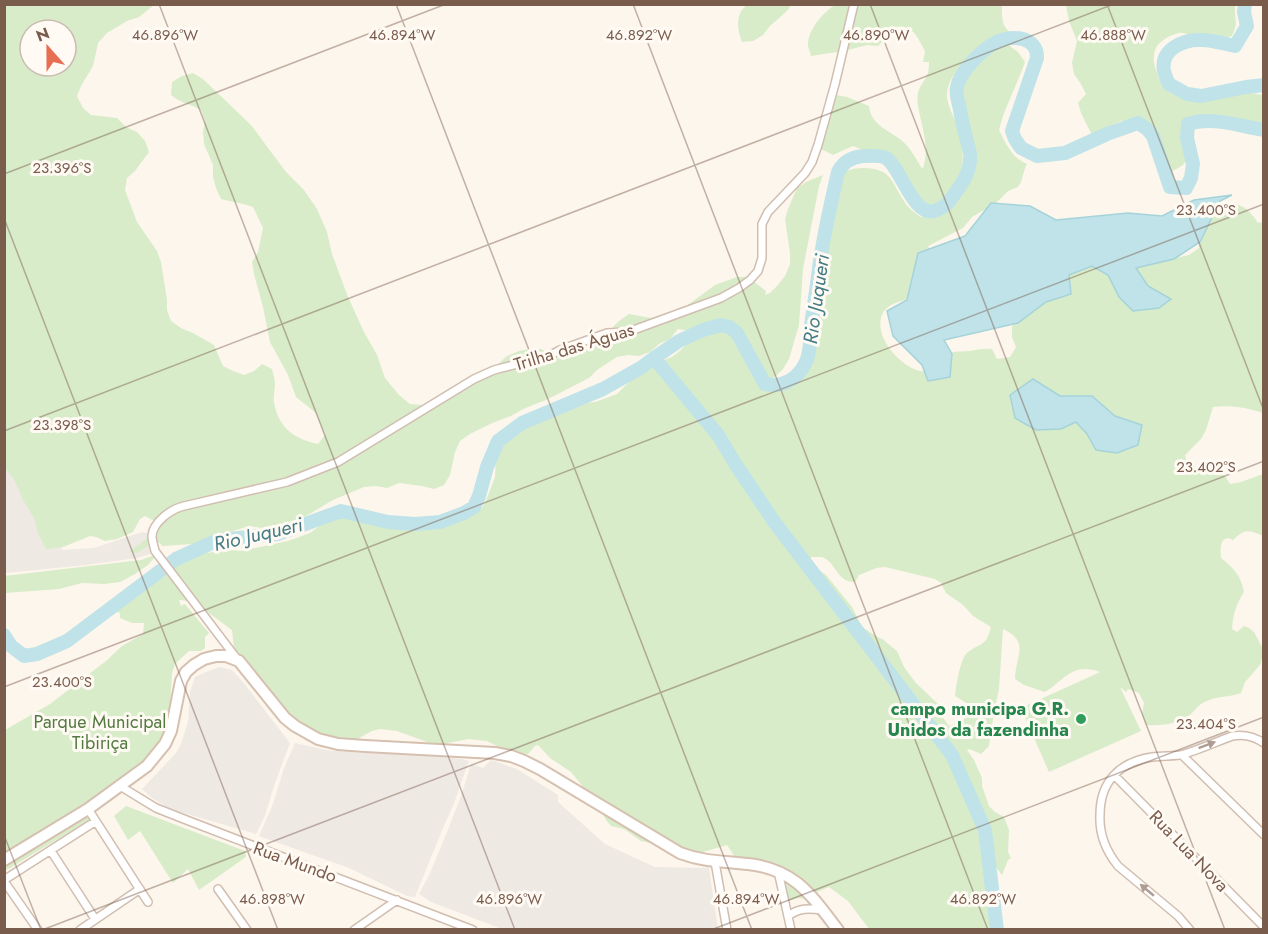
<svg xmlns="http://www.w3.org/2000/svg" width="1268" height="934" viewBox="0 0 1268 934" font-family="Jost,sans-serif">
	<rect width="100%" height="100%" fill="#fdf6ec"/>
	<path fill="#efe9e4" d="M4,456L55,504L62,550L94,548L142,532L156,534L160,551L137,558L86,565L5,573Z
		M220,667L232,670L243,682L290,743L274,786L265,816L256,834L170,809L152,798L142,789L176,753L181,744L188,722L190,692L195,677L206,672Z
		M295,743L326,750L364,753L427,755L461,759L469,761L453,806L443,828L415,897L407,896L349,868L259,836L273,804L284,768Z
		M491,760L517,769L558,795V802L605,844L655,867L709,868L718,929H502L431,902L419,894L430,873L447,832L461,796L471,764L483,768Z"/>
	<path fill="#d8ecc9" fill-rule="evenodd" d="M5,5H154L139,17L127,21L107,33L98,43L93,66L81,86L77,96L83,108L91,115L117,118L126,127L137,132L145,141L149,152L135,171L127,178L125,190L137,222L157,251L161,262L167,300V310L171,321L181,328L193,333L214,345L223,366L233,371L244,375L254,371L262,364L272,369C273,374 275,379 275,384C275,390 273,397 274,403C279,428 294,439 318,444L325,435L316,413L296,397L288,375L270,342L263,307L254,274L252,262L258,252L263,228L253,207C243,203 232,202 221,199L216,188L213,177V165L204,144L203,132L205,121L201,110C189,103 182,104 171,95L172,82L182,76L193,73L203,79L251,125L286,172L304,190L317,209L327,232L332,254L348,297L364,332L377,355L385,378L399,395L410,404L423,405L435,401L487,374L507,356L519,351L530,349H541L561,359L572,356L596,344L619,321L629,314L651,318L675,311L685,307L715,285L737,277H748L766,291L765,295L770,293L778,285L785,276L790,264V253L785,219L788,209L797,188L806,182L823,175L819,186L803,269L799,325L789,359L783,369L775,377L764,382L771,390L782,391L793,387L800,378L804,367L811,342L810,330L812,319L810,294L813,269L834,201L836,189L832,179C842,172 850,168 863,168C892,169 890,180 904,201C908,208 915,213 921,217L943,211L951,203L965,184L968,160L969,137L966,126L953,106L951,95L954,85L962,76L973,70L972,59L970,57C959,66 946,82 947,97C948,107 955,119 958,128C968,160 963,194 932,210L922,205L915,197L901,177L894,169L866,151L853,146L833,155L821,149C821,130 824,109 836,95L847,97L869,106C871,125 887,129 901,140C910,147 915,157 921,167L923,168C929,150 924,134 920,116C919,110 916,100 918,93C922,79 929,81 929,62H923L925,51C915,33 914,25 891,27L886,38L878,46L867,45L844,51L811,56C810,53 809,49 808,46C807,31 823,12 835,5H1002C1002,15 1001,26 1010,32L1000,39L1018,52L1025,62C1017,85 1005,106 999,130C1006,144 1012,158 1027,164L1025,168L1021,182L1018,187L1008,191L996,203L972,217L963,228L928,246L929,248L941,252L918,297C907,299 891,302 884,311C870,333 899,367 921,371C934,373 937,360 946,355C954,350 961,352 969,351C977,350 983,348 992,349L997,359L1010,357L1016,347L1012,337V326L1030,310L1055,264L1162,261L1189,255L1199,248C1197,232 1201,231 1211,220C1214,217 1216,211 1219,208C1236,196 1250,210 1258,223L1263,222V413C1247,408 1231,405 1213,407L1206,430L1201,439L1185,455L1188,466C1208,469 1219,463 1230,484L1241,482L1263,474V536C1249,530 1245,528 1233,540C1220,533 1220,549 1221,558C1234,568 1241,576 1244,592C1236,604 1233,615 1232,629L1237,632L1244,626L1249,628L1254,632L1263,649V655L1260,665L1245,682L1241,693C1230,697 1220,696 1209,700C1199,704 1198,707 1191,714C1179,724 1161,726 1146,725L1142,714L1144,703L1139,693L1128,689L1126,692L1120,687L1141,731L1049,772L1021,708L1100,672C1072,662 1065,680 1045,692L1024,685L1015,679C1015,657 1031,642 1003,629L999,689L994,712L989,746L981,754L969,749L967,750L974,760L982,778V786L989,806L995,812L1004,817L1009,830L1008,852L1011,858L1008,860L1002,875L995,866L985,872L991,929H869L848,901L829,887L805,897L806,899L798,898L789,901L786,884L771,870L735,857L727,845L703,852L689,853L681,847H669L641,841L624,829L611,826L606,820L600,808L571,772L550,758L538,745L535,746L528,754L523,755L515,751L501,748L487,741L468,739L438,745L427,742L397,731L380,729L372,731L354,741L345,744L314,733L297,721L246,664C233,653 234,647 232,630C220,622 194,599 179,600L181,606L185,604L209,633L205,637V648L201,651H189L175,664L172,673L169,724L161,745L150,761L116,787L43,829L5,855V730L50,704L106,661L122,646L143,634L144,623H132L120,618V613L111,610L115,606L183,562L206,553L230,550L241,551L288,541L310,533L338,512L350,510L387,515L410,520H422L457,517L482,508L487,498L495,477L496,455L501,444L509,437L539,419L583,403L595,402L617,394L640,371L650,365L672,357L681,350L689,341V331L678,329L670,339L659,344L650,352L639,356L628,355L617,357L597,370L589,378L546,400L523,409L513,415L490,424L470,434L460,441L455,452L450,475L444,485L434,489L422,486L399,483L387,488L376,486L364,487L333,500L301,519L294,527L283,531L249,526L193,544L162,546L160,543L155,542L137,553L129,552L146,539L157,527L156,522L145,516L140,519L133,532L117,539L105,541L96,537L90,536L63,547L46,549L37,531L35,520L23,500L18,488L13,478L5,468ZM30,30H66V66H30ZM1033,380L1060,396H1092L1115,416L1142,425L1087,434L1076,422L1061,429ZM811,557C812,557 821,557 821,557C836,560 836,583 855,582L859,575C868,572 875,567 885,567L935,579L941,583L946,593L963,605L973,616L991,627C990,631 988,637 986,640C981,646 971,648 966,654C960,661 956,687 955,696L965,702L972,711L964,719L949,726L941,715L937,703L916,683L904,667L897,651L881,638V639L862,627L852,607L826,575L812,565L810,561Z
		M747,5V4L791,5L788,10L770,26L763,35L753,41L742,42C737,29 735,14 747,5Z
		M1066,5H1235C1234,19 1239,21 1232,36C1221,40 1208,40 1196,37C1183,35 1186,29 1170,36C1162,40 1154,46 1154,56C1153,62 1155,67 1157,73C1165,103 1194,99 1218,96C1222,95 1227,96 1232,95C1235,95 1238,94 1241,93C1248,92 1256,94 1263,95V126C1251,126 1244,120 1232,118C1220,116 1196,113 1188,124C1175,143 1203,159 1172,171L1163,163L1151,130L1144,120L1121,121L1101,130L1090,139L1091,133L1081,113L1078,103L1086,94L1081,84L1074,74L1072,63L1077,41L1069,21Z
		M161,550L148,565L135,574L120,582L104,584L82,583L59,589L5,593L4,576L141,560L152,556Z
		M126,806L245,851L246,857L199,890L188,869L173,883L140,831L128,840L114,816Z
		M87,813L91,819L5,871L4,862Z"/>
	<path fill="#bfe3e8" stroke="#a5d3da" stroke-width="1.5" d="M1232,195L1220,201L1200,242L1174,259L1136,268L1148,286L1171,299L1159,308L1133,311L1119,297L1108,275L1092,266L1069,275L1071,294L1046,302L1018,323L944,340L952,354L950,377L928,381L922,365L893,336L887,311L907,300L918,253L965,236L991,203L1030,206L1056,220L1128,213L1162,216L1194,200Z
		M1033,379L1060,396H1092L1115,416L1142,425L1138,445L1117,453L1096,450L1087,434L1076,422L1061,429L1036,430L1015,418L1010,395Z"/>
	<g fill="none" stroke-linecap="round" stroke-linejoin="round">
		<path stroke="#bfe3e8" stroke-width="14" d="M1245,4L1244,12L1247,26L1235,46C1224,44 1213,40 1202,40C1184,39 1160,49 1164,71C1165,75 1167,80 1169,84L1187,94L1201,96L1246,87L1264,85
			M654,358L718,435L736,465L775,523L952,755L985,830L997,930
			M4,635L11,646L24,656L37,654L67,641L176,559L218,540L278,534L341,511L388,522L415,524L440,522L464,513L474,507L479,496L487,467L498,441L522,423L603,389L642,367L654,358L679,341L703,330L721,325L729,327L737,333L765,384C783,388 798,379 806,362C811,351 810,339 811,326C813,310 816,293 818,276C822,241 830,207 838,172C843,162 852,157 863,156C870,156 881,155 886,158C901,167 914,221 937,210C945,207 948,203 953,196C961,185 970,173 970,159C971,155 969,149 968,145C965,133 962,122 960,110C959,103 955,94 957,87C960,72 981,50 995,43C1010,34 1038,36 1037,58L1012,131L1015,139L1021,148L1037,156L1065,153L1107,134L1138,123L1147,129L1153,136L1170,187L1186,188L1191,178L1193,164L1187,138L1188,124C1212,116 1239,126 1264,130"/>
		<defs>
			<path id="street" d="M237,659L155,551C154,546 152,541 152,536C153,522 171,509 184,506L287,482L338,462L474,379L494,370L549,356L560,350L607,333L628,332L721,298L739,288L750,280L758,271L762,258V224L768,212L805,173L812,162L818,145L835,84L854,4
				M1182,755L1264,835
				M1114,775L1264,927
				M120,786L156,808L189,821L473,930
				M88,809L148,902
				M51,851L95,919
				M715,862L727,930
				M778,871L791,930
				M4,880L96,821
				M4,881L38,930
				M218,889L247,930
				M788,916C799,908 808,908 822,910
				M80,930L140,889
				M354,930L397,900
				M1190,930L1178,916L1118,866C1106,851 1099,835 1100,815C1100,782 1119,762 1152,757C1163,755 1175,757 1184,754C1201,749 1216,742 1232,736C1244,734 1253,736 1264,743"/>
			<path id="secondary" d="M4,860L88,809L147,766L165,744L171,731L181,681L186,672L194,665L204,659L216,656H226L239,661L285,718L295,726L318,739L338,744L365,746L495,753L511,756L524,761L540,769L680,853C704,862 723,861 748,864C795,869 811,895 838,930"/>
		</defs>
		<use href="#street" stroke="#d1beb0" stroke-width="10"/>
		<use href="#secondary" stroke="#d6c0b0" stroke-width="14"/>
		<use href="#street" stroke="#fff" stroke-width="7"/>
		<use href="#secondary" stroke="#fff" stroke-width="10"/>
	</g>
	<defs><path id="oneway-solid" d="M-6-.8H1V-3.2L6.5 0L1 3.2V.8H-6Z" transform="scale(1.5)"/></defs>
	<g fill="#af9d94">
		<use href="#oneway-solid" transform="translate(1207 745) rotate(-21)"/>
		<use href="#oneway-solid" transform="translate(1147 890) rotate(-140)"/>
	</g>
	<path fill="none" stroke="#7a5c4d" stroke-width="1.5" stroke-opacity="0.45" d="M159,4L515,930M396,4L752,930M633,4L988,930M870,4L1225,930M1107,4L1264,411M4,174L446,4M4,218L278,930M4,431L1114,4M4,687L1264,204M4,835L41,930M42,930L1264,461M711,930L1264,717"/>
	<circle fill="#2e9e5b" stroke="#fffaf3" stroke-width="2" cx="1081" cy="719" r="6"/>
	<g text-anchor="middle" stroke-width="6" stroke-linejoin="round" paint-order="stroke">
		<g font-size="18" fill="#7a5c4d" stroke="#fffaf3">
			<text transform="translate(574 347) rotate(-17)" y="6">Trilha das Águas</text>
			<text transform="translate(1189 851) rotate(46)" y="6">Rua Lua Nova</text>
			<text transform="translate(295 862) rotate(20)" y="6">Rua Mundo</text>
		</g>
		<g font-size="18" font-weight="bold" fill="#27864d" stroke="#fffaf3" text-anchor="end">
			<text x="1069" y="715">campo municipa G.R.<tspan x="1069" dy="21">Unidos da fazendinha</tspan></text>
		</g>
		<g font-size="18" fill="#537a41" stroke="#fffaf3">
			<text x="100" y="728">Parque Municipal<tspan x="100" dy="21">Tibiriça</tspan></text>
		</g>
		<g font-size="20" font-style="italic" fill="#437c86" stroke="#fffaf3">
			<text transform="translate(816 299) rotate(-82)" y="7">Rio Juqueri</text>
			<text transform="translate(258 534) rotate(-13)" y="7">Rio Juqueri</text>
		</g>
	</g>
	<g font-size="15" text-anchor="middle" fill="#7a5c4d" stroke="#fffaf3" stroke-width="6" stroke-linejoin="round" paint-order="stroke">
		<text x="165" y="40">46.896°W</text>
		<text x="402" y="40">46.894°W</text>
		<text x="639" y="40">46.892°W</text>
		<text x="876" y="40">46.890°W</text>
		<text x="1113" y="40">46.888°W</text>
		<text x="62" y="173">23.396°S</text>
		<text x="1206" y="215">23.400°S</text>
		<text x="62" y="430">23.398°S</text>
		<text x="1206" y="472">23.402°S</text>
		<text x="62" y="687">23.400°S</text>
		<text x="1206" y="729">23.404°S</text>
		<text x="272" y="904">46.898°W</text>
		<text x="509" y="904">46.896°W</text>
		<text x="746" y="904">46.894°W</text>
		<text x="983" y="904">46.892°W</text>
	</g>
	<rect width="1268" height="934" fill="none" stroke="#7a5c4d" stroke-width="12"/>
	<g transform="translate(48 48) rotate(339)"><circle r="28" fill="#fffaf3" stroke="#cabbb1" stroke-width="1.5"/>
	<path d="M0-4.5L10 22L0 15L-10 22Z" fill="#e76f51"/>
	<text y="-9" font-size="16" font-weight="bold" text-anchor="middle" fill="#7a5c4d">N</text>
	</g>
</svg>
